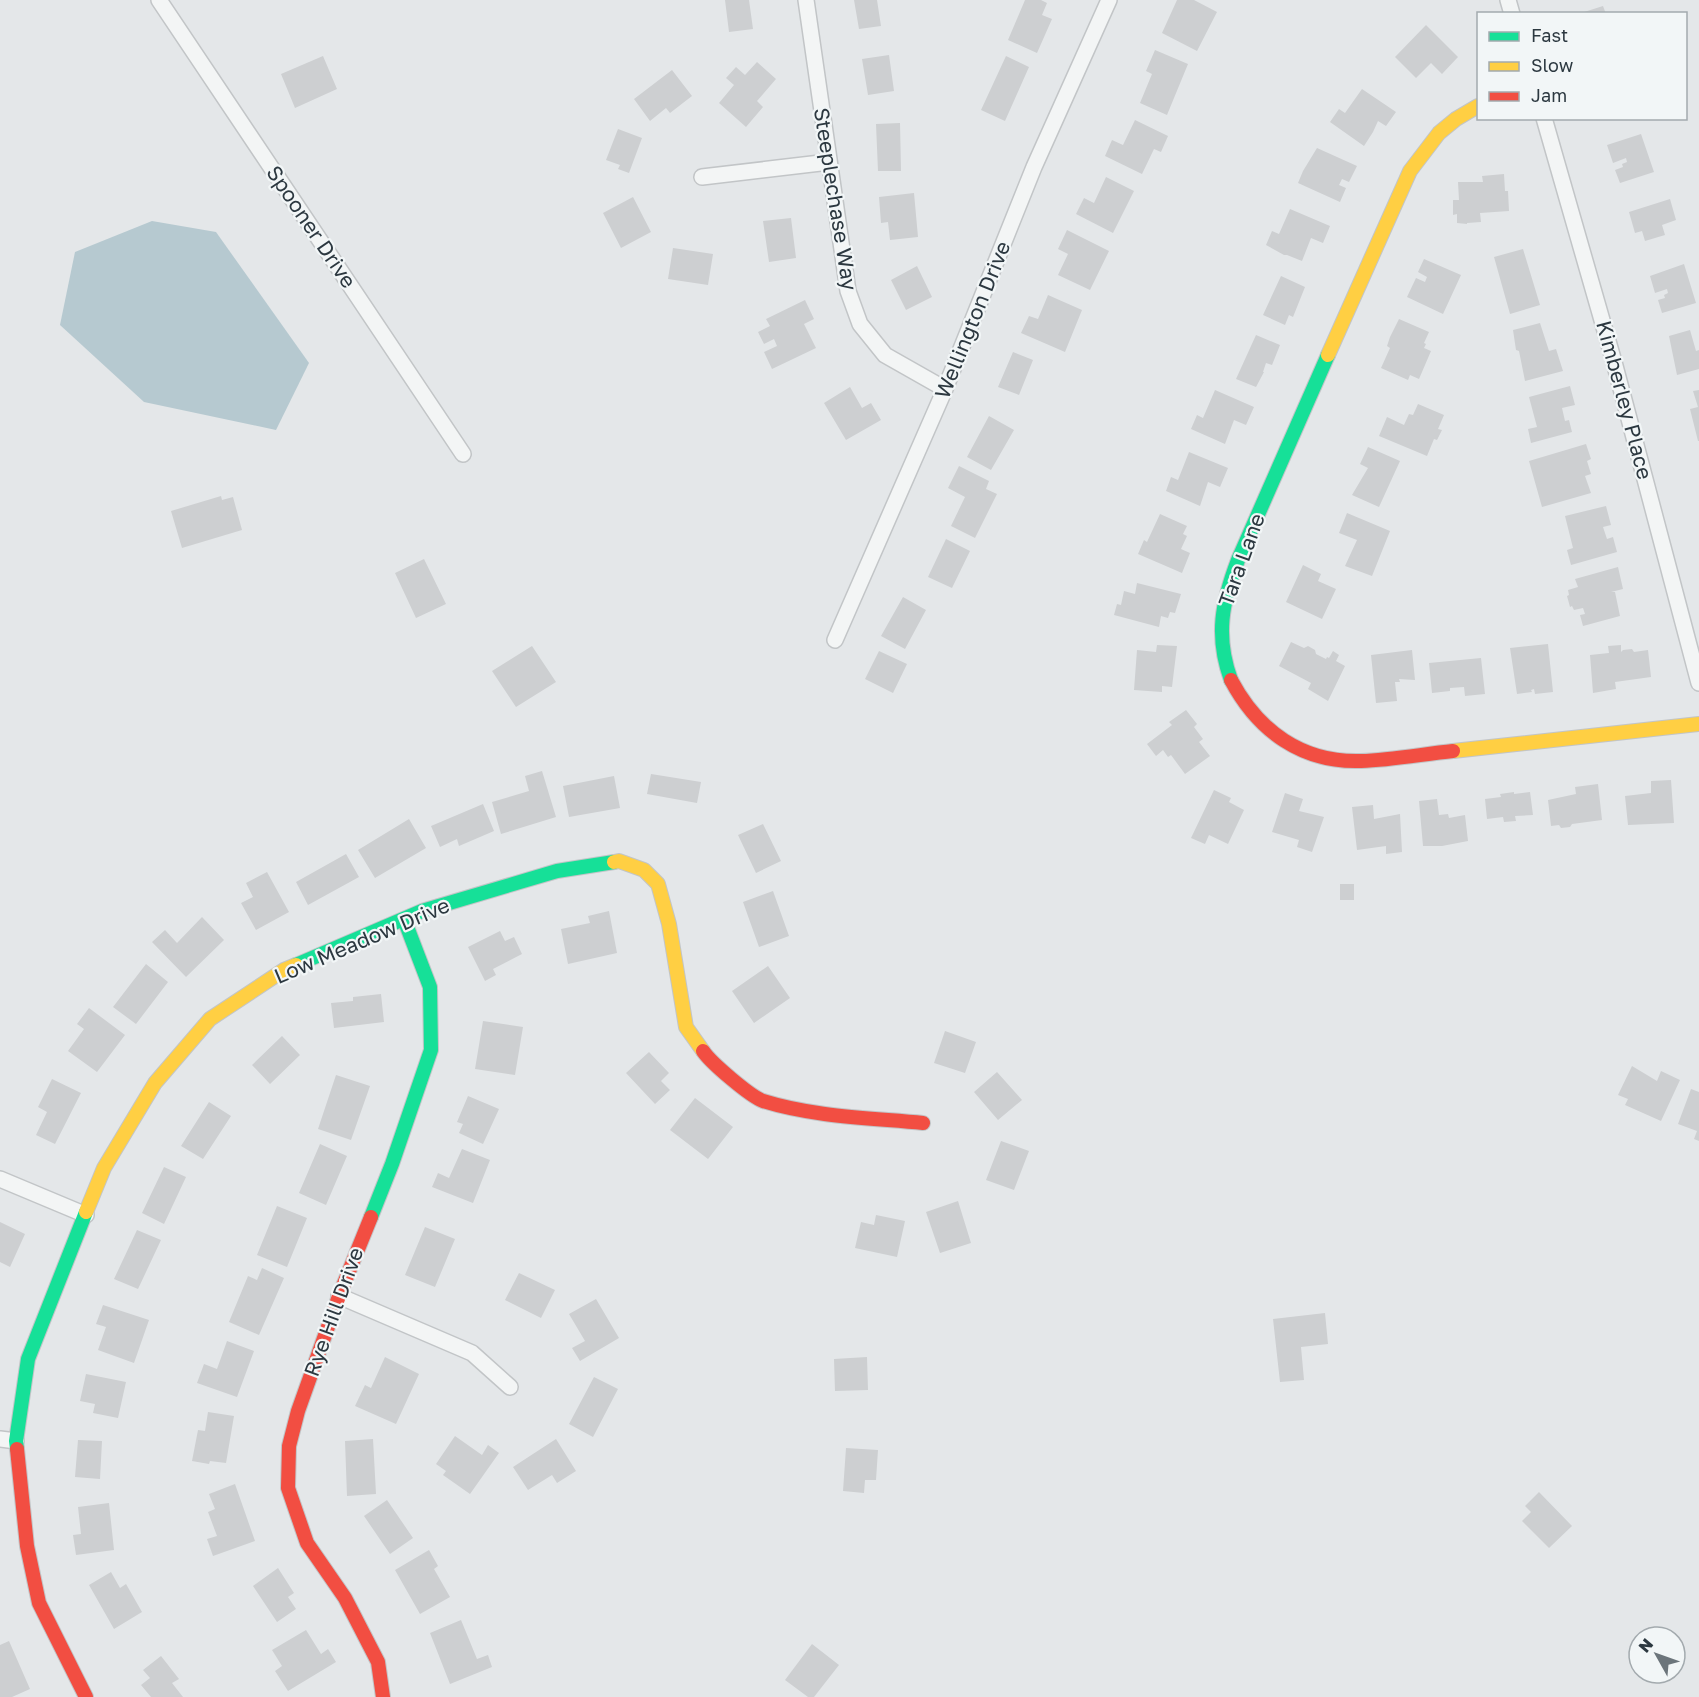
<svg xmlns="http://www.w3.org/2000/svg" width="1699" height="1697" viewBox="0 0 1699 1697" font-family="'Golos Text',sans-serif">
	<rect width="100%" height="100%" fill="#e4e7e9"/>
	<path fill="#b6c9d0" d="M152,221L216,232L309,363L276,430L144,402L60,325L75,252Z"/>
	<path fill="#cdcfd1" d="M725,0H749L753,29L729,32Z
		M854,0H877L881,26L859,29Z
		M1025,0H1041L1047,3L1042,15L1052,19L1037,53L1008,40Z
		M1177,0H1194L1217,12L1197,51L1162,33Z
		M1603,6L1606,14H1581V13Z
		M1426,25L1458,57L1442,74L1431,63L1416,78L1395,57Z
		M1155,50L1188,64L1167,115L1140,103L1152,74L1146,71Z
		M889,55L894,91L868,95L862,59Z
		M323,56L337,89L295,108L281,74Z
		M1006,56L1029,67L1005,121L981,110Z
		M757,62L776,79L757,101L763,107L746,127L719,103L734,85L726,78L736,67L745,75Z
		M672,70L692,96L670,113L666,108L650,121L634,99Z
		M1362,89L1396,112L1386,126L1378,121L1373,132L1364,146L1330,122L1339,109L1345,113Z
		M1135,120L1168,136L1161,152L1154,149L1142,174L1105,156L1112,140L1123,145Z
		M900,123L901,171H878L876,124Z
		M618,129L642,138L629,173L618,169L620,165L606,160Z
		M1641,134L1654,172L1620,183L1615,170L1623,167L1622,164L1627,162L1626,158L1613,163L1607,145Z
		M1317,148L1357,166L1349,182L1342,179L1339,185L1346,188L1340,202L1298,183L1303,171Z
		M1504,174L1505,191H1508L1509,211L1480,213L1481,222L1467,223V224L1457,223V214L1453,215V200H1459L1458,182H1483L1482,176Z
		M1106,177L1134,191L1113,233L1076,214L1084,198L1094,203Z
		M914,193L918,237L890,240L888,222L881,223L879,197Z
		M633,197L651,232L621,248L603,213Z
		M1670,199L1676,220L1662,225L1665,235L1645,241L1642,231L1635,233L1629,212Z
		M1290,209L1330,226L1323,243L1311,238L1302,261L1287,255H1284L1266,245L1272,231L1279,234Z
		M791,218L796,258L769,262L763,221Z
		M1067,230L1109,251L1090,290L1058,275L1068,254L1058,249Z
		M673,248L713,254L708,285L668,279Z
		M1523,249L1540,305L1510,314L1494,257Z
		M1424,259L1461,275L1443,314L1407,297L1416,278L1425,282L1427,277L1418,272Z
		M1684,264L1696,303L1662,313L1658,300L1665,298L1664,295L1668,293L1667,289L1655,293L1650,276Z
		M917,266L932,297L906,310L891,280Z
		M1281,276L1305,287L1293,317L1289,315L1285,325L1263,315Z
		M1048,295L1082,310L1065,352L1021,333L1029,316L1038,319Z
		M805,300L814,319L804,324L816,348L772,369L764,352L777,346L774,339L764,344L758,332L770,326L766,319Z
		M1399,319L1429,332L1424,343L1426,344L1424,348L1431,351L1419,379L1410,375L1408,380L1381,368L1390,348L1387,346L1390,337Z
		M1540,323L1549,351L1556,349L1563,371L1525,381L1519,351L1516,350L1513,330Z
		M1690,330L1696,351L1699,350V369L1677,375L1669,336Z
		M1256,335L1280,345L1272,365L1266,363L1263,372H1264L1256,387L1236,379Z
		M1013,352L1033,360L1019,395L998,387Z
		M1570,386L1575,405L1562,408L1565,421L1569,420L1572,432L1531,443L1528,429L1537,427L1529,397Z
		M850,387L862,408L871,403L881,420L846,440L824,403Z
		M1215,390L1254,407L1246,425L1234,420L1225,444L1191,429L1197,415L1203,418Z
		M1699,390V441H1698L1690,409L1698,407L1693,391Z
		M1418,404L1444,415L1438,429L1442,430L1437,440L1434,439L1427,456L1379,436L1387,417L1404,425L1409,414L1413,415Z
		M989,416L1014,430L991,470L967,457Z
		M1586,444L1591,459L1587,461L1591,474L1585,476L1591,493L1542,507L1529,461Z
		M1368,447L1400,461L1379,507L1352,495L1368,468L1360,464Z
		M1189,452L1228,468L1220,487L1208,482L1200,506L1166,491L1171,477L1178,480Z
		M959,466L989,481L986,489L997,494L975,538L951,526L965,497L948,488Z
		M221,496L222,500L233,497L242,530L182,548L171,511Z
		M1606,506L1611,525L1603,527L1607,539L1613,537L1617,552L1571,565L1567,550L1573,548L1565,516Z
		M1347,513L1390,531L1372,576L1345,566L1357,540L1339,533Z
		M1160,514L1187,526L1183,534L1187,536L1181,549L1190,553L1182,573L1138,554L1144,540L1147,542Z
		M946,539L970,551L952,588L928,577Z
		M424,559L446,604L416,618L395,573Z
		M1303,565L1321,574L1318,581L1336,589L1322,619L1286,602Z
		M1618,567L1623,589L1611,592H1615L1620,616L1583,626L1580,615L1585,614L1583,608L1574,610L1572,606L1570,607L1567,596L1569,595L1568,590L1578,587L1575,579Z
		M1137,583L1181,594L1175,613L1170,612L1168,618L1161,616L1159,627L1114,615L1117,604L1121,605L1124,591L1135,594Z
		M903,597L926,610L905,649L881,636Z
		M1291,642L1304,648L1308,646L1315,650L1316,654L1326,659L1327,657L1329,658L1333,651L1339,655L1336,661L1345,666L1328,701L1308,689L1311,683L1279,666Z
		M1548,644L1553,692L1535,694L1534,689L1531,690L1532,692L1517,694L1510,648Z
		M1157,645L1177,646L1172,687L1162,686V692L1134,690L1137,650L1156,652Z
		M1621,645V652L1623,650L1632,649L1634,652L1648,650L1651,677L1615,682L1616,689L1593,693L1590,655L1609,653L1608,646Z
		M532,646L556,682L516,707L492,671Z
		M1412,650L1415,680L1399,679L1400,682H1395L1397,701L1376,703L1371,655Z
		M879,651L907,664L893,693L865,679Z
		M1481,658L1485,694L1465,696L1464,687L1450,688V691L1432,693L1429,663Z
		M1186,710L1197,724L1194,727L1203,739L1199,742L1210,756L1185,774L1171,755L1168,757L1163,750L1156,756L1147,744L1172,725L1169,722Z
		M542,771L556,817L501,834L492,802L529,791L525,776Z
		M651,774L701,782L697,803L647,794Z
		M614,776L620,808L569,817L563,786Z
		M1671,780L1674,823L1628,825L1625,796L1651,793V781Z
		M1598,784L1602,820L1572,824L1570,827L1561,828L1559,825L1551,826L1548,800L1576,794L1575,787Z
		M1214,790L1231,798L1229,802L1244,810L1228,844L1209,835L1205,844L1191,838Z
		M1514,792V794L1530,792L1533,815L1515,816L1516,821L1504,822L1503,817L1487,819L1485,799L1501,797L1500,794Z
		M1285,793L1303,799L1299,811L1324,817L1312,852L1297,847L1299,840L1272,832Z
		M1437,799L1439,815L1448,814L1449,818L1465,815L1468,841L1442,846H1423L1419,801Z
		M483,804L494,831L459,846L457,839L440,847L431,826Z
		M1373,805L1374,819L1400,814L1402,852L1386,854V846L1357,850L1352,807Z
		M409,819L426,848L375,878L358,850Z
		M763,824L781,861L756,873L738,835Z
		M346,854L359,877L308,905L296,882Z
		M267,872L289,912L256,930L241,903L253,897L246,883Z
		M1340,884H1354V900H1340Z
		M773,891L789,936L759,947L743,902Z
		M609,911L617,953L568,964L561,929L590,923L588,916Z
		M202,917L224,940L186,977L152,942L165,930L177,943Z
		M500,931L505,941L514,937L522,954L493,969L496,975L485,981L468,947Z
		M146,964L168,982L136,1024L113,1007Z
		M768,966L790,998L754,1023L732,991Z
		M381,994L384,1022L334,1028L331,1003L353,1001V997Z
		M89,1008L125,1035L97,1072L68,1051L84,1029L77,1024Z
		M483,1021L523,1027L515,1075L475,1069Z
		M945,1031L976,1042L965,1073L934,1063Z
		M282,1036L300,1055L270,1084L252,1065Z
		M649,1052L669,1073L661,1081L670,1090L655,1104L626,1073Z
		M1632,1066L1657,1081L1661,1071L1680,1080L1661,1121L1625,1105L1628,1099L1618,1095Z
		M997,1072L1022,1100L998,1120L974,1092Z
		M336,1075L370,1086L351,1140L318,1129Z
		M52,1079L81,1093L55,1144L36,1135L47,1112L38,1107Z
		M1691,1089L1699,1092V1141L1694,1139L1697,1131L1678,1124Z
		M468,1096L499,1109L483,1144L459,1133L463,1124L457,1122Z
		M695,1098L733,1127L708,1159L670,1130Z
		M209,1102L231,1116L203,1159L181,1146Z
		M1001,1141L1029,1151L1014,1190L986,1180Z
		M320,1144L347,1156L326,1205L299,1193Z
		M462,1149L490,1160L473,1203L432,1187L438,1173L449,1178Z
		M164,1167L186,1177L164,1224L142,1213Z
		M958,1201L971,1243L940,1253L926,1212Z
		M277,1206L307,1218L287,1267L257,1255Z
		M876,1215L905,1221L897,1257L855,1248L861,1222L874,1225Z
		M0,1222L25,1234L10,1267L0,1262Z
		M425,1227L455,1239L435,1287L405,1275Z
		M137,1230L161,1240L138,1289L114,1279Z
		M262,1268L284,1278L259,1335L229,1322L248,1276L257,1280Z
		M519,1273L555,1290L541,1318L505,1300Z
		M596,1299L619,1338L580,1361L572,1348L585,1341L569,1314Z
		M103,1305L149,1320L134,1363L98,1350L106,1327L96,1324Z
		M1325,1313L1328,1344L1301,1347L1304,1380L1280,1382L1273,1319Z
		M227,1341L254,1351L237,1397L197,1383L204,1364L217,1369Z
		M385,1357L419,1374L396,1424L355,1406L365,1385L371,1388Z
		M867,1357L868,1390L835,1391L834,1359Z
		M86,1374L126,1382L118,1418L93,1413L95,1404L80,1401Z
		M594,1377L618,1389L593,1437L569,1424Z
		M208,1412L234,1416L226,1463L210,1461L209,1464L192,1461L198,1430L205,1431Z
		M455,1436L482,1455L488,1445L499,1453L470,1494L443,1475L446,1471L436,1464Z
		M373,1439L376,1494L347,1496L345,1441Z
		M556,1439L576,1471L557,1483L552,1475L528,1490L513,1467Z
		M78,1440L102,1441L100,1479L75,1477Z
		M846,1448L878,1450L876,1480H865L864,1493L843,1491Z
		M235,1484L255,1541L213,1556L207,1539L217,1536L208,1512L215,1509L209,1494Z
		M1539,1492L1572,1526L1549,1548L1522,1521L1531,1512L1525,1506Z
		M387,1500L413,1538L390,1554L364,1516Z
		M109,1503L114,1550L76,1555L73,1535L81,1534L78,1507Z
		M429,1550L438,1566L434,1569L450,1597L420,1614L395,1570Z
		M278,1568L294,1593L288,1597L296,1609L277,1622L253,1586Z
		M111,1572L120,1588L126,1584L142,1612L114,1629L89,1585Z
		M461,1620L477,1659L488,1655L492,1667L450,1684L430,1633Z
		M306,1630L321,1654L328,1649L336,1662L288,1691L275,1671L282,1666L272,1650Z
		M9,1641L30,1689L12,1697H0V1645Z
		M812,1644L839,1665L814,1697H808L785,1680Z
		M161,1656L179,1679L172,1683L183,1697H151L141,1685L150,1678L143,1670Z"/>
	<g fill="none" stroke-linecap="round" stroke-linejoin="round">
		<defs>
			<path id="street" d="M159,0L463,454
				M806,0L848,291L860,324L885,355L945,389
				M1508,0L1512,14
				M1544,118L1614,362L1699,683
				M702,177L829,162
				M835,640L945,389L1034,167L1109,0
				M0,1179L86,1215
				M339,1296L472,1353L510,1387
				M0,1439L16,1441"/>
			<path id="fast" d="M1231,680C1215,636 1222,602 1238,560L1328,355
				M296,965L422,911L557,871L614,862
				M371,1217L392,1164L431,1050L430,987L404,919
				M17,1449L16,1441L28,1359L86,1212"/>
			<path id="slow" d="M1328,355L1410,171L1439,133L1456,119L1478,106
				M1453,751L1699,724
				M614,862L619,861L644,870L658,884L669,924L686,1027L703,1051
				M86,1212L104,1168L155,1083L210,1019L284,970L296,965"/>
			<path id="jam" d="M1231,680C1258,731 1302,763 1361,761C1392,760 1423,754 1453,751
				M703,1051C711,1063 750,1096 763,1101C814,1117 871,1118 923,1123
				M371,1217L339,1296L298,1411L289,1446L288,1488L307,1543L345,1598L378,1662L383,1697
				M17,1449L27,1546L39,1603L86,1697"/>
		</defs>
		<use href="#street" stroke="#c2c5c7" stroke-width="18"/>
		<use href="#fast" stroke="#c2c5c7" stroke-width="16"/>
		<use href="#slow" stroke="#c2c5c7" stroke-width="16"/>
		<use href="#jam" stroke="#c2c5c7" stroke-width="16"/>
		<use href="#street" stroke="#f3f5f5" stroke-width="15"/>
		<use href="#fast" stroke="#16e098" stroke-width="14"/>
		<use href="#slow" stroke="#ffcf43" stroke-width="14"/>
		<use href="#jam" stroke="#f24e42" stroke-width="14"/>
	</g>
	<g text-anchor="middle" stroke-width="4.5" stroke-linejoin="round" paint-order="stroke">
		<g font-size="21" fill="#2c3840" stroke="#f2f6f7">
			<text transform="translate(835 199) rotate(81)" y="7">Steeplechase Way</text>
			<text transform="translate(311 227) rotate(56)" y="7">Spooner Drive</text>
			<text transform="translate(973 320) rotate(-68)" y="7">Wellington Drive</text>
			<text transform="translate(1624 400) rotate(75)" y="7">Kimberley Place</text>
			<text transform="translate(1242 560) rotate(-70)" y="7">Tara Lane</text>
			<text transform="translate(362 941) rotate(-23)" y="7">Low Meadow Drive</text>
			<text transform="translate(334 1312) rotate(-70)" y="7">Rye Hill Drive</text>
		</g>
	</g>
	<rect x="1477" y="12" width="210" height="108" fill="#f2f6f7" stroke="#a3aaae" stroke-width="1.5"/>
	<rect x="1489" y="32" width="30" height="9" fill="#16e098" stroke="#a3aaae" stroke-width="1.5"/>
	<text x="1531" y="42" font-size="18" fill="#2c3840">Fast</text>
	<rect x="1489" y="62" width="30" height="9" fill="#ffcf43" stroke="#a3aaae" stroke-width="1.5"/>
	<text x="1531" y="72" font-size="18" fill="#2c3840">Slow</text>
	<rect x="1489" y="92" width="30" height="9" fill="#f24e42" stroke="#a3aaae" stroke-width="1.5"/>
	<text x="1531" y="102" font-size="18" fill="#2c3840">Jam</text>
	<g transform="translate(1657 1655) rotate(310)"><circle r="28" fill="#f2f6f7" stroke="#a3aaae" stroke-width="1.5"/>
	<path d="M0-4.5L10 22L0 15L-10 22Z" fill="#6c757b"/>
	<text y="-9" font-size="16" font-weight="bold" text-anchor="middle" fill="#2c3840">N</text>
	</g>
</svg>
